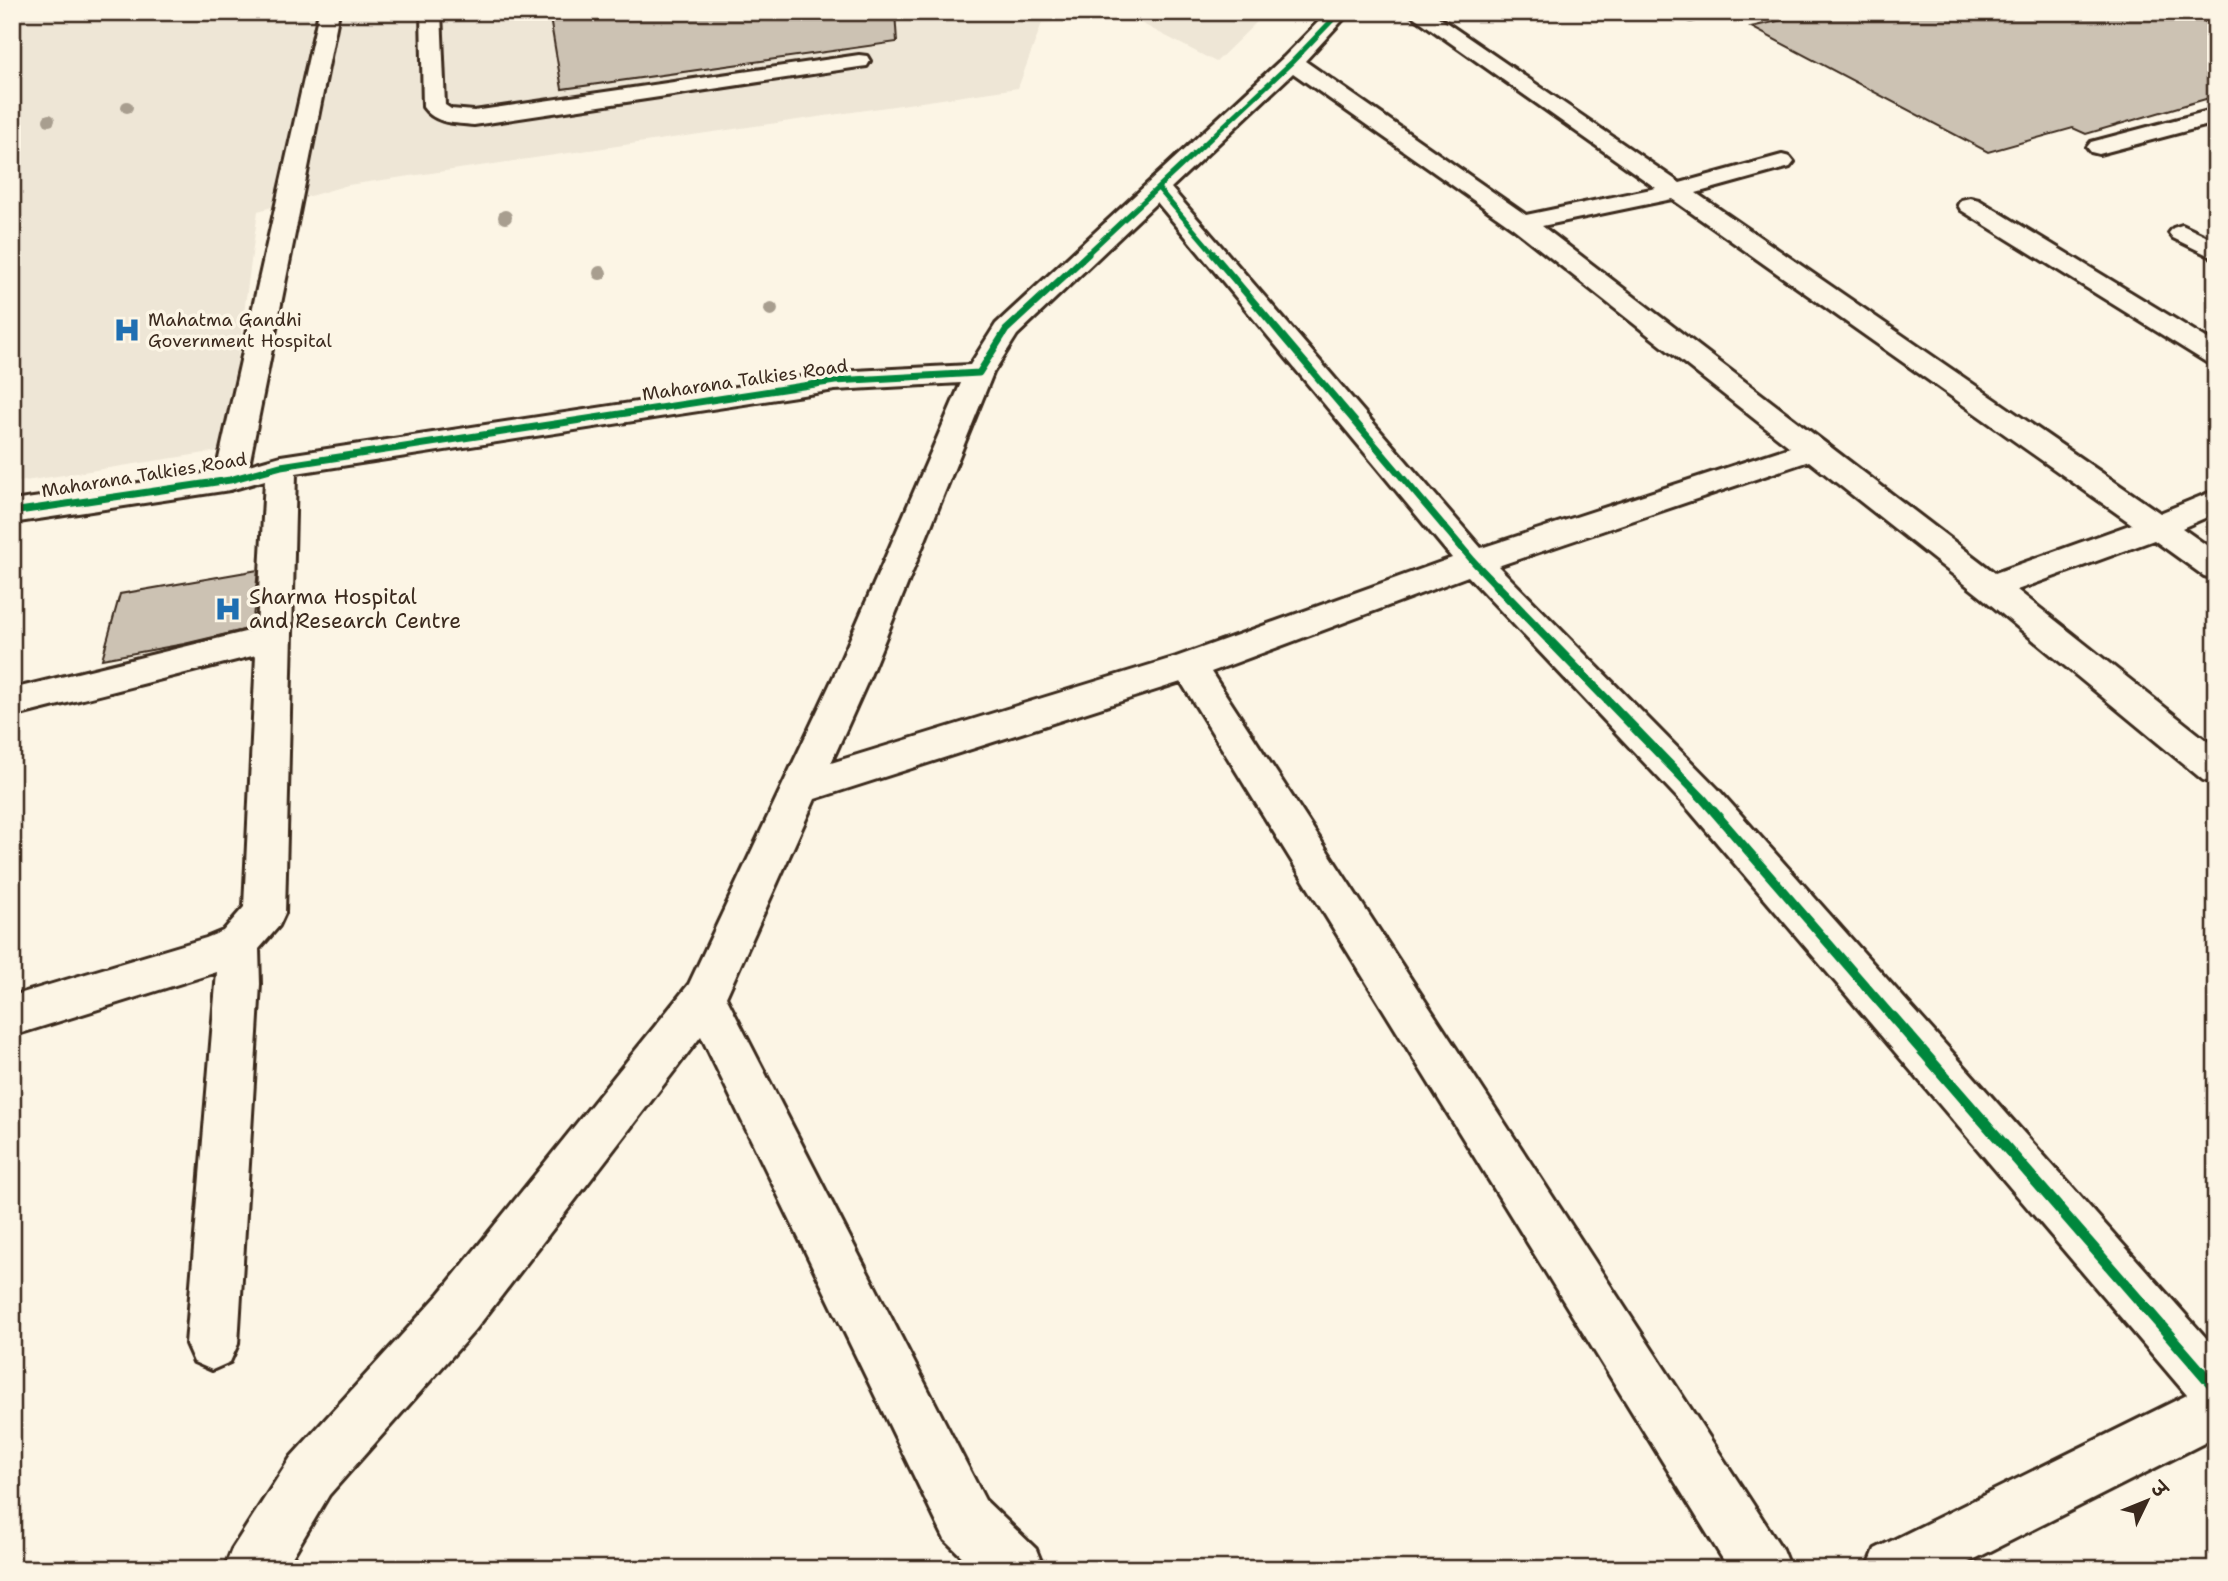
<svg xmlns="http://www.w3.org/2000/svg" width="2228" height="1581" viewBox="0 0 2228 1581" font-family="'Shantell Sans','Playpen Sans Deva',sans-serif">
	<rect width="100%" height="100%" fill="#fcf5e5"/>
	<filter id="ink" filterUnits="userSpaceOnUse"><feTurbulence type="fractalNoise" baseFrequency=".0143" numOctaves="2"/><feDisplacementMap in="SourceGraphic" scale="14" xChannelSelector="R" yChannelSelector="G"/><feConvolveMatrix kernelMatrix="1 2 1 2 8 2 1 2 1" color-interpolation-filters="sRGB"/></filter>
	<g filter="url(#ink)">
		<path fill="#eee6d6" d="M12,12H1267L1216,62L1127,16L1042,23L1018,88L348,185L258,211L225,450L12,483Z"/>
		<path fill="#ccc2b3" stroke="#3b2a1e" stroke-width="2" d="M549,12H895L897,42L562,89Z
			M1819,12H2182L2216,26V96L2086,134L2073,128L1988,152L1751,27Z
			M258,570L252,628L184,644L102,659L120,594Z"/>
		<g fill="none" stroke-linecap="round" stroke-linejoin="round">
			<defs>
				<path id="minor" d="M319,12H339L249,465L281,456L835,372L970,365L996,324L1284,57L1328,12H1350L1305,61L1526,215L1656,188L1407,12H1431L1680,183L1782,155L1790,157L1794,162L1790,167L1696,193L2160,513L2216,490V513L2182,528L2216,552V579L2204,576L2154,540L2017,590L2216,748V784L2203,780L1979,595L1809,461L1498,566L1717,788L2216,1349V1437L1955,1569H1867L1875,1549L2187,1395L1689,810L1468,576L1211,672L1782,1549L1790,1569H1729L1181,682L815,799L726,997L985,1500L1036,1549L1044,1569H975L945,1540L701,1036L476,1329L329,1495L285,1569H224L232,1549L291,1457L440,1293L689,984L834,676L961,383L835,390L296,473L285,913L279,926L259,949L260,984L238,1344L230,1362L212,1370L194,1362L186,1344L217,972L12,1036V996L206,938L223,931L244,907L256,655L12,717V689L257,629L265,480L230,490L12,523V501L216,472ZM1293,73L1513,228L1790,447L1481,548L1171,188ZM1672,199L2132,524L1995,573L1542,226ZM1157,202L1452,558L1176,657L831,763L870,676L993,373L1017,335Z
					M421,12H441L445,105L451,109L474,111L859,55L867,56L870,61L867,66L859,67L474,125C455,123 435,124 423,107Z
					M1682,12H1708L1705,16L1691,20L1684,18Z
					M2216,109V123L2099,154L2091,152L2087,147L2091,142Z
					M1970,198L1979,200L2216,344V364L2206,362L1961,210L1958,205L1961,200Z
					M2182,225L2216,241V259L2173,238L2169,233L2173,228Z"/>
			</defs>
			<use href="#minor" stroke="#3b2a1e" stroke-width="6"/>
			<use href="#minor" fill="#fcf5e5" fill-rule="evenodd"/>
			<defs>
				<path id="cycleway-far3" d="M1158,188L1215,255
					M1086,255L1292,62L1340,12"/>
				<path id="cycleway-far2" d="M1213,254L1474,562L1498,587
					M12,512L230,480L281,466L835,381L979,373L1006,330L1088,254"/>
				<path id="cycleway-far1" d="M1496,585L1703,799L1894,1019"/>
				<path id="cycleway" d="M1893,1017L2216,1389"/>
			</defs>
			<use href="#cycleway-far3" stroke="#fcf5e5" stroke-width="8"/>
			<use href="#cycleway-far2" stroke="#fcf5e5" stroke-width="10"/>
			<use href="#cycleway-far1" stroke="#fcf5e5" stroke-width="13"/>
			<use href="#cycleway" stroke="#fcf5e5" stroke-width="16"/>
			<use href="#cycleway-far3" stroke="#00873e" stroke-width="5"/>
			<use href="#cycleway-far2" stroke="#00873e" stroke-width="7"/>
			<use href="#cycleway-far1" stroke="#00873e" stroke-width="9"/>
			<use href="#cycleway" stroke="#00873e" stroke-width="11"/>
		</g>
		<g fill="#a89e8f">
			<circle cx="127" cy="107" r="6"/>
			<circle cx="49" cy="120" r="6"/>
			<circle cx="505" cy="217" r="7"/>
			<circle cx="600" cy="273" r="7"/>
			<circle cx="771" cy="309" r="7"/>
		</g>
	</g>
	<defs>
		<symbol id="hospital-bare" viewBox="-9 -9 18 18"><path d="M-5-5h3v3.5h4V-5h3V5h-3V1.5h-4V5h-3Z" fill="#1f6fb2" stroke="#fcf5e5" stroke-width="2.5" paint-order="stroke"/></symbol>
	</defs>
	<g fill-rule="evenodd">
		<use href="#hospital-bare" x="108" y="311" width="38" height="38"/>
		<use href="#hospital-bare" x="209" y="590" width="38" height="38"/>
	</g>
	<g text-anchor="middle" stroke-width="7" stroke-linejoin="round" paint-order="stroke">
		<g font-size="18" fill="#3b2a1e" stroke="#fcf5e5" text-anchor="start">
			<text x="148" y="326">Mahatma Gandhi<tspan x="148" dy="21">Government Hospital</tspan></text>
		</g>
		<g font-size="18" fill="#3b2a1e" stroke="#fcf5e5">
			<text transform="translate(745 380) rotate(-8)" y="6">Maharana Talkies Road</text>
			<text transform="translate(144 475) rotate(-9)" y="6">Maharana Talkies Road</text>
		</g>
		<g font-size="21" fill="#3b2a1e" stroke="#fcf5e5" text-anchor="start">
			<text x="249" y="604">Sharma Hospital<tspan x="249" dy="24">and Research Centre</tspan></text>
		</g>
	</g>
	<rect width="2228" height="1581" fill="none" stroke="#fcf5e5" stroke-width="42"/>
	<rect x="21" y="21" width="2186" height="1539" fill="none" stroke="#3b2a1e" stroke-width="2.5" filter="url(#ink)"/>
	<g transform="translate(2147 1501) rotate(47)" stroke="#fcf5e5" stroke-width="5" paint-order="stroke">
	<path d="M0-5L12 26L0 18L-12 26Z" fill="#3b2a1e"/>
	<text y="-10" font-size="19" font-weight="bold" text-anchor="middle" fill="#3b2a1e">उ</text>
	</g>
</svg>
